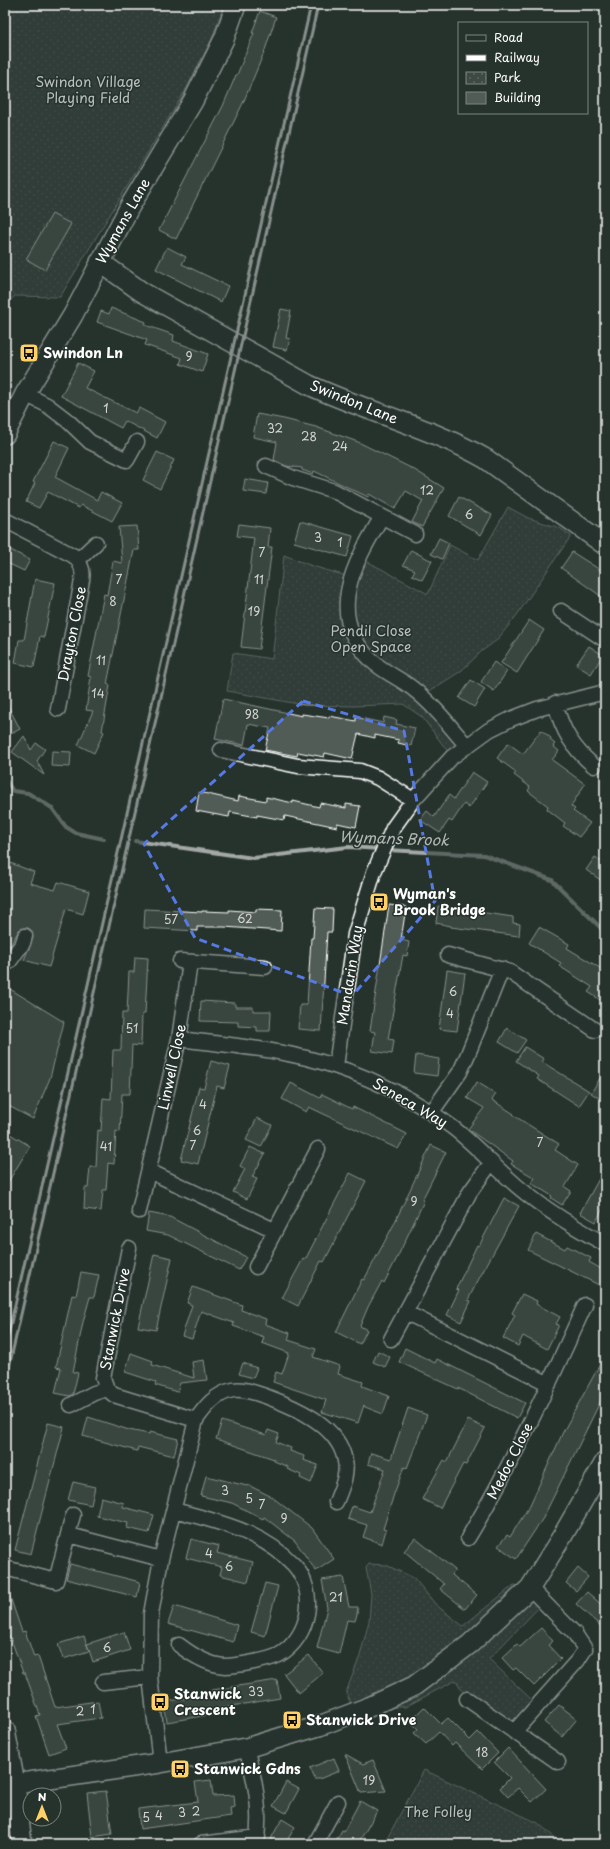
<svg xmlns="http://www.w3.org/2000/svg" width="610" height="1849" viewBox="0 0 610 1849" font-family="'Playpen Sans',sans-serif">
	<defs>
		<pattern id="park-dots" width="8" height="8" patternUnits="userSpaceOnUse"><rect width="8" height="8" fill="#3e4944"/><path d="M2 2h.1M6 6h.1" fill="none" stroke="#5b6460" stroke-width="1.8" stroke-linecap="round"/></pattern>
	</defs>
	<rect width="100%" height="100%" fill="#26332d"/>
	<filter id="ink" filterUnits="userSpaceOnUse"><feTurbulence type="fractalNoise" baseFrequency=".025" numOctaves="2"/><feDisplacementMap in="SourceGraphic" scale="8" xChannelSelector="R" yChannelSelector="G"/><feConvolveMatrix kernelMatrix="1 2 1 2 8 2 1 2 1" color-interpolation-filters="sRGB"/></filter>
	<g filter="url(#ink)">
		<path fill="url(#park-dots)" stroke="#9ea4a2" d="M5,5H224L211,41L185,91L60,297L15,296L5,305Z
			M508,507L528,518L560,528L571,536L517,615L497,640L482,651L461,671L422,696L466,745L452,757L422,717L403,704L354,706L304,705L227,691L233,653L272,659L284,555L312,566L350,577L359,557L428,594L450,545L478,560Z
			M369,1564L386,1565L414,1578L436,1605L463,1626L514,1585L530,1588L544,1602L489,1659L537,1705L514,1732L467,1699L456,1680L405,1707H369L354,1713L346,1692L360,1656L369,1621L371,1594L366,1568Z
			M424,1770L538,1823L562,1844H384Z"/>
		<g fill="none" stroke-linecap="round" stroke-linejoin="round">
			<path stroke="#a4a9a7" stroke-width="4" d="M5,779L13,791L28,793L52,808L66,827L76,833L104,839
				M135,841L253,858L348,847L381,849
				M387,850L484,855L552,880L605,932"/>
		</g>
		<path fill="#515c57" stroke="#fff" d="M260,11L276,17L265,50L243,103L176,239L159,230L223,106L236,75H237L254,33H252Z
			M52,214L71,224L45,270L26,259Z
			M167,247L186,257L182,264L228,286L221,302L156,269Z
			M111,308L146,322L145,325L174,335L173,341L208,354L202,372L180,364L182,358L145,345L147,340L97,322L101,311L109,314Z
			M281,309L291,311L286,338L290,339L287,350L273,347Z
			M78,363L94,371L85,388L136,413L139,408L165,422L157,438L125,421L121,428L61,396Z
			M257,414L284,419L316,427L358,442L413,469L444,488L422,527L412,522L423,501L406,491L395,509L369,494L368,497L314,471L313,474L302,470V468L286,466L274,460L277,442L253,437Z
			M54,441L69,448L55,477L97,500L101,492L122,503L112,521L81,505L79,508L48,492L39,508L26,502L35,483L33,482Z
			M157,452L174,460L160,489L143,480Z
			M245,479L268,483L266,494L243,491Z
			M459,497L492,515L481,535L449,516Z
			M300,521L353,536L347,557L294,542Z
			M239,524L270,528L268,547H272L259,649L241,647L254,538L237,536Z
			M137,526L139,550H134L107,684L110,685L102,731L104,732L94,753L78,745L93,711L86,710L91,677L88,676L104,594L107,595L113,561L122,563L119,527Z
			M439,538L449,543L442,559L431,554Z
			M5,547L30,560L24,571L5,562Z
			M411,550L432,561L422,580L412,575L415,570L403,565Z
			M572,552L605,573V599L561,568Z
			M35,579L55,583L44,637L40,636L34,667L15,663L19,640H24Z
			M529,620L544,630L517,673L501,663Z
			M589,646L603,655L591,674L576,665Z
			M494,662L507,671L494,691L481,682Z
			M471,680L485,689L474,707L459,698Z
			M223,699L302,716V714L329,718V716L356,721V717L383,723L384,717L397,720L396,724L415,728L411,746L398,743L399,740L375,735V738L358,734L352,759L325,753L324,757L298,752L297,756L265,750L270,728L248,724L244,745L215,739Z
			M5,700L20,729L5,737Z
			M541,730L551,738L550,740L555,744L553,746L559,751L552,760L585,784L571,806L575,809L573,811L590,823L579,837L563,826L565,823L547,809L548,806L528,791L530,787L514,775L516,772L497,758L508,743L523,754Z
			M24,736L31,750L36,743L45,749L37,761L44,775L12,752Z
			M52,751L71,752L70,767L51,766Z
			M472,772L487,782L469,808L464,804L452,822L449,820L440,833L420,820L427,811L434,817L449,795L454,799Z
			M199,792L238,801L239,796L266,801V797L293,803V801L319,807L320,803L346,808V804L360,806L356,827L337,823V827L285,816L284,820L257,815V817L230,812L229,817L196,811Z
			M595,857L605,864V883L586,870Z
			M5,861L34,872L30,883L55,890L58,882L89,891L83,914L66,909L49,967L24,960L33,938L31,930L28,928H23L19,930L10,946L5,944Z
			M389,905L406,907L401,940L409,942L407,956L403,955L388,1039L394,1040L392,1054L372,1051L375,1032L370,1031Z
			M438,906L513,917V923L520,924L519,936L451,927V926L436,923Z
			M315,908L333,909L332,932H327L321,1031L298,1029L300,1005H307L311,938H313Z
			M145,909L202,912V911L229,912V910L256,912V909L282,910L281,931L224,927H197V931L144,928Z
			M539,927L569,944L567,948L605,971V1003L588,992L592,987L559,966L561,963L529,943Z
			M135,957L148,958L145,1014H142L141,1046L132,1045L130,1094H122L120,1132L116,1131L114,1164L108,1163L106,1190H103L101,1211L84,1209L85,1188H88L90,1167H96L98,1130L101,1131L103,1098L111,1099L113,1050H121L122,1013H127L129,972H134Z
			M447,970L465,973L457,1031L439,1029Z
			M5,986L64,1022L50,1078L33,1119L5,1104Z
			M201,1001L235,1003V1007H253V1011H271L270,1031H257V1027L238,1026V1022L200,1021Z
			M507,1028L526,1040L517,1053L499,1042Z
			M525,1047L544,1059L542,1062L589,1091L579,1106L537,1079L539,1076L516,1061Z
			M416,1055L439,1059L437,1076L414,1073Z
			M211,1061L230,1066L224,1088L217,1086L198,1164L181,1160L199,1087L204,1088Z
			M605,1070V1102L591,1093Z
			M477,1082L496,1094L492,1100L514,1114L513,1115L559,1144L555,1150L578,1165L565,1187L571,1191L562,1205L551,1198L552,1196L531,1183L535,1178L511,1164L513,1161L468,1129L484,1108L467,1098Z
			M291,1083L320,1098L322,1094L352,1109L353,1107L407,1134L398,1149L309,1107L306,1112L282,1099Z
			M257,1118L272,1125L261,1147L246,1140Z
			M5,1131L30,1146L5,1187Z
			M431,1145L446,1152L422,1200L424,1201L397,1258L384,1283L382,1281L368,1307L360,1326L367,1330L360,1344L336,1332L362,1279L364,1280L393,1226Z
			M250,1147L265,1154L252,1177L257,1179L247,1199L233,1192L245,1169L240,1166Z
			M605,1168V1204L596,1222L580,1213Z
			M350,1173L366,1181L324,1262L321,1261L298,1306L282,1298L303,1259L305,1260Z
			M504,1198L519,1206L475,1286L468,1300L471,1301L461,1322L447,1315L459,1290L456,1289L477,1245L479,1246Z
			M149,1213L170,1217L246,1257L239,1270L168,1235L146,1231Z
			M536,1234L565,1249L567,1246L591,1258L589,1262L605,1271V1288L528,1250Z
			M154,1254L172,1258L156,1330L138,1327Z
			M81,1272L99,1275L94,1297H90L83,1322L73,1372L78,1373L73,1394L70,1396L55,1393L61,1368L56,1367L72,1295L76,1296Z
			M193,1287L242,1305L241,1310L266,1319L265,1324L290,1333L288,1340L316,1349L313,1357L340,1366L338,1374L363,1382L362,1386L389,1396L383,1414L365,1407L364,1405L358,1423L322,1412L326,1400L273,1382L276,1372L282,1374L289,1353L262,1343L264,1337L233,1326L234,1323L201,1311L192,1339L182,1336L192,1305L187,1303Z
			M522,1294L537,1301L536,1304L560,1317L556,1324L559,1325L547,1349L523,1336L518,1346L503,1338L515,1315L512,1313Z
			M405,1348L435,1363L437,1359L525,1403L517,1418L458,1388V1389L399,1362Z
			M378,1351L390,1357L385,1367L373,1362Z
			M131,1353L153,1361L152,1365L194,1378L192,1362L204,1360L207,1380L180,1383L177,1392L155,1385L156,1382L125,1372Z
			M605,1355V1392L543,1518L516,1559L498,1546L507,1535L510,1537L530,1505L563,1432Z
			M243,1363L257,1368L253,1378L239,1374Z
			M408,1408L427,1415L407,1468L404,1467L394,1494L383,1529L386,1530L382,1544L363,1537L367,1525L348,1519L352,1506L370,1512L385,1469L368,1464L371,1453L391,1459Z
			M88,1417L129,1430L149,1434L150,1432L178,1439L174,1456L138,1447L137,1451L83,1436Z
			M468,1420L485,1428L466,1465L463,1464L440,1508L422,1499L444,1460L447,1462Z
			M222,1421L266,1435L268,1430L279,1434L276,1442L291,1448L290,1451L304,1456L303,1460L318,1465L311,1483L300,1478L301,1475L287,1469L288,1467L274,1461V1459L216,1439Z
			M48,1423L64,1427L31,1554L15,1550Z
			M206,1476L247,1486L248,1485L272,1497L312,1528L334,1559L316,1571L295,1541L264,1517L263,1519L232,1503L201,1496Z
			M73,1482L95,1487L91,1505L68,1500Z
			M101,1497L124,1503L123,1507L154,1515L149,1533L127,1528L128,1523L97,1516Z
			M415,1538L455,1570L452,1575L477,1595L465,1609L440,1589L444,1584L404,1551Z
			M191,1539L219,1546L217,1553L253,1562L248,1582L220,1575L222,1567L186,1558Z
			M70,1564L140,1582L137,1597L66,1579Z
			M578,1568L588,1577L576,1591L566,1583Z
			M343,1577L349,1607H358L357,1614L355,1621L347,1620L339,1654L317,1648L327,1608L322,1580Z
			M265,1583L278,1586L265,1636L251,1632Z
			M7,1588L22,1632L25,1631L34,1657L38,1656L55,1707L98,1701L101,1718L57,1724L66,1748L49,1754L36,1716L40,1715L25,1673H23L10,1636L7,1637L5,1630V1589Z
			M587,1592L605,1608V1630L576,1604Z
			M174,1606L237,1625L233,1642L168,1624Z
			M541,1628L553,1641L548,1645L561,1659L534,1686L516,1668L513,1670L502,1658L517,1644L520,1647Z
			M124,1632L130,1650L93,1662L87,1644Z
			M84,1636L89,1651L63,1659L58,1644Z
			M309,1655L323,1673L299,1693L284,1674Z
			M277,1680L280,1698L208,1710V1715L167,1722L164,1702L212,1694V1690Z
			M559,1705L577,1719L562,1737L544,1722Z
			M424,1707L441,1724L448,1718L470,1740L478,1732L498,1753L482,1769L455,1743L452,1746L439,1732L426,1744L414,1733L418,1729L410,1721Z
			M508,1748L546,1789L532,1802L518,1788L508,1797L500,1788L510,1778L494,1762Z
			M345,1754L363,1764L373,1760L386,1791L361,1793Z
			M334,1758L339,1771L319,1779H315L310,1768Z
			M211,1780L213,1796L234,1795L235,1807L230,1808L231,1816L140,1829L138,1809L198,1802L195,1782Z
			M286,1782L299,1789L286,1813L273,1806Z
			M106,1791L112,1834L92,1837L87,1793Z
			M360,1801L377,1811L365,1832L357,1844H334L342,1830L344,1831Z
			M282,1819L295,1827L285,1844H268Z"/>
		<g fill="none" stroke-linecap="round" stroke-linejoin="round">
			<defs>
				<path id="street" d="M25,394L47,405L68,421L90,442L127,460L137,442
					M266,466L293,478L334,491L415,534
					M381,518C354,564 324,615 372,661C384,672 399,678 412,688C433,704 449,725 466,745
					M5,520L74,556C81,563 84,570 82,580L58,709
					M78,560L96,543
					M561,611L605,640
					M555,703C562,730 573,749 594,766
					M221,750L298,766L360,771L378,778L413,800
					M448,955L510,972L595,1030
					M180,961L265,967
					M5,963L9,962L23,943L25,936
					M179,1039C229,1045 289,1050 337,1067C378,1081 417,1101 452,1127C472,1142 489,1161 508,1178C537,1205 570,1225 605,1244
					M336,1066L355,934L374,872L393,828L413,800L452,757L489,730L511,719L537,709L605,692
					M431,1113L460,1072L468,1054L502,969
					M149,1171L274,1230
					M139,1211L179,1039L190,962
					M129,1248L103,1378L107,1389L114,1395L196,1420
					M256,1267L318,1149
					M405,1312L549,1384
					M391,1339L470,1192L491,1163
					M71,1405L94,1393L107,1389
					M174,1510C217,1521 263,1532 294,1565C318,1592 310,1637 279,1655C269,1660 236,1666 225,1666C208,1665 192,1655 179,1645
					M69,1535L161,1559
					M468,1538C513,1463 549,1384 585,1305
					M5,1568L56,1581L73,1515
					M103,1682L150,1677
					M467,1699L558,1762
					M514,1732L578,1660L585,1649L575,1634L530,1588
					M246,1748C255,1780 262,1811 256,1844
					M160,1763L150,1677L151,1614L161,1559L196,1420C205,1407 216,1393 233,1390C244,1388 255,1393 265,1396C295,1407 339,1425 345,1461C348,1475 341,1489 336,1502
					M201,1844L258,1837
					M315,1844L338,1802"/>
				<path id="secondary" d="M100,262L142,292L309,385C367,412 430,427 486,459L605,545
					M5,434L25,394L73,315L130,206L193,101L224,39L236,5
					M5,1730L15,1784L22,1844
					M15,1784L160,1763L246,1748L319,1726L369,1707L414,1686L470,1644L530,1588L563,1535L605,1462"/>
			</defs>
			<use href="#street" stroke="#fff" stroke-width="17"/>
			<use href="#secondary" stroke="#fff" stroke-width="22"/>
			<use href="#street" stroke="#26332d" stroke-width="14"/>
			<use href="#secondary" stroke="#26332d" stroke-width="19"/>
			<path stroke="#fff" stroke-width="3" d="M5,1349L311,5
				M5,1385L318,5"/>
		</g>
	</g>
	<path d="M0 0H610V1849H0ZM303,701L404,731L435,901L352,996L195,938L144,844Z" fill="#26332d" fill-opacity=".55" fill-rule="evenodd"/>
	<path fill="none" stroke="#567ae2" stroke-width="3" stroke-dasharray="8 5" stroke-linejoin="round" d="M303,701L404,731L435,901L352,996L195,938L144,844Z"/>
	<defs>
		<symbol id="bus-square" viewBox="-11 -11 22 22"><rect x="-9" y="-9" width="18" height="18" rx="4" fill="#ffd166" stroke="#26332d"/><path d="M-5-6H5V4H4V6H2V4H-2V6H-4V4H-5ZM-3.5-4V0h7V-4ZM-3.5 1.2v1.5H-2V1.2ZM2 1.2v1.5H3.5V1.2Z" fill="#111"/></symbol>
	</defs>
	<g fill-rule="evenodd">
		<use href="#bus-square" x="18" y="342" width="22" height="22"/>
		<use href="#bus-square" x="368" y="891" width="22" height="22"/>
		<use href="#bus-square" x="149" y="1691" width="22" height="22"/>
		<use href="#bus-square" x="281" y="1709" width="22" height="22"/>
		<use href="#bus-square" x="169" y="1758" width="22" height="22"/>
	</g>
	<g text-anchor="middle" stroke-width="3" stroke-linejoin="round" paint-order="stroke">
		<g font-size="12" fill="#d4d6d5">
			<text x="189" y="361">9</text>
			<text x="106" y="413">1</text>
			<text x="275" y="433">32</text>
			<text x="309" y="441">28</text>
			<text x="340" y="451">24</text>
			<text x="427" y="495">12</text>
			<text x="469" y="519">6</text>
			<text x="318" y="542">3</text>
			<text x="340" y="547">1</text>
			<text x="262" y="557">7</text>
			<text x="119" y="584">7</text>
			<text x="259" y="584">11</text>
			<text x="113" y="606">8</text>
			<text x="254" y="616">19</text>
			<text x="101" y="665">11</text>
			<text x="98" y="698">14</text>
			<text x="252" y="719">98</text>
			<text x="245" y="923">62</text>
			<text x="171" y="924">57</text>
			<text x="453" y="996">6</text>
			<text x="450" y="1018">4</text>
			<text x="132" y="1033">51</text>
			<text x="203" y="1109">4</text>
			<text x="197" y="1135">6</text>
			<text x="540" y="1147">7</text>
			<text x="193" y="1150">7</text>
			<text x="106" y="1151">41</text>
			<text x="414" y="1206">9</text>
			<text x="225" y="1495">3</text>
			<text x="249" y="1503">5</text>
			<text x="262" y="1509">7</text>
			<text x="284" y="1523">9</text>
			<text x="209" y="1558">4</text>
			<text x="229" y="1571">6</text>
			<text x="336" y="1602">21</text>
			<text x="107" y="1652">6</text>
			<text x="256" y="1696">33</text>
			<text x="93" y="1714">1</text>
			<text x="80" y="1716">2</text>
			<text x="482" y="1757">18</text>
			<text x="369" y="1785">19</text>
			<text x="196" y="1816">2</text>
			<text x="182" y="1817">3</text>
			<text x="159" y="1820">4</text>
			<text x="146" y="1822">5</text>
		</g>
		<g font-size="14" fill="#bbbfbe" stroke="#26332d">
			<text x="88" y="87">Swindon Village<tspan x="88" dy="16">Playing Field</tspan></text>
			<text x="371" y="636">Pendil Close<tspan x="371" dy="16">Open Space</tspan></text>
			<text x="438" y="1817">The Folley</text>
		</g>
		<g font-size="14" fill="#fff" stroke="#26332d">
			<text transform="translate(123 221) rotate(-61)" y="5">Wymans Lane</text>
			<text transform="translate(354 402) rotate(22)" y="5">Swindon Lane</text>
			<text transform="translate(72 634) rotate(-79)" y="5">Drayton Close</text>
			<text transform="translate(350 975) rotate(-81)" y="5">Mandarin Way</text>
			<text transform="translate(172 1067) rotate(-78)" y="5">Linwell Close</text>
			<text transform="translate(410 1103) rotate(30)" y="5">Seneca Way</text>
			<text transform="translate(115 1319) rotate(-79)" y="5">Stanwick Drive</text>
			<text transform="translate(510 1461) rotate(-63)" y="5">Medoc Close</text>
		</g>
		<g font-size="14" font-weight="bold" fill="#fff" stroke="#26332d" text-anchor="start">
			<text x="43" y="358">Swindon Ln</text>
			<text x="393" y="899">Wyman's<tspan x="393" dy="16">Brook Bridge</tspan></text>
			<text x="174" y="1699">Stanwick<tspan x="174" dy="16">Crescent</tspan></text>
			<text x="306" y="1725">Stanwick Drive</text>
			<text x="194" y="1774">Stanwick Gdns</text>
		</g>
		<g font-size="15" font-style="italic" fill="#b3b8b6" stroke="#26332d">
			<text transform="translate(394 839) rotate(2)" y="5">Wymans Brook</text>
		</g>
	</g>
	<rect width="610" height="1849" fill="none" stroke="#26332d" stroke-width="20"/>
	<rect x="10" y="10" width="590" height="1829" fill="none" stroke="#fff" stroke-width="1.5" filter="url(#ink)"/>
	<rect x="458" y="22" width="130" height="92" fill="#26332d" stroke="#7d8581"/>
	<rect x="466" y="35" width="20" height="6" fill="#26332d" stroke="#7d8581"/>
	<text x="494" y="42" font-size="12" fill="#ffffff">Road</text>
	<rect x="466" y="55" width="20" height="6" fill="#ffffff" stroke="#7d8581"/>
	<text x="494" y="62" font-size="12" fill="#ffffff">Railway</text>
	<rect x="466" y="72" width="20" height="12" fill="url(#park-dots)" stroke="#7d8581"/>
	<text x="494" y="82" font-size="12" fill="#ffffff">Park</text>
	<rect x="466" y="92" width="20" height="12" fill="#515c57" stroke="#7d8581"/>
	<text x="494" y="102" font-size="12" fill="#ffffff">Building</text>
	<g transform="translate(42 1807)"><circle r="19" fill="#26332d" stroke="#7d8581"/>
	<path d="M0-3L7 15L0 10L-7 15Z" fill="#ffd166"/>
	<text y="-6" font-size="11" font-weight="bold" text-anchor="middle" fill="#ffffff">N</text>
	</g>
</svg>
